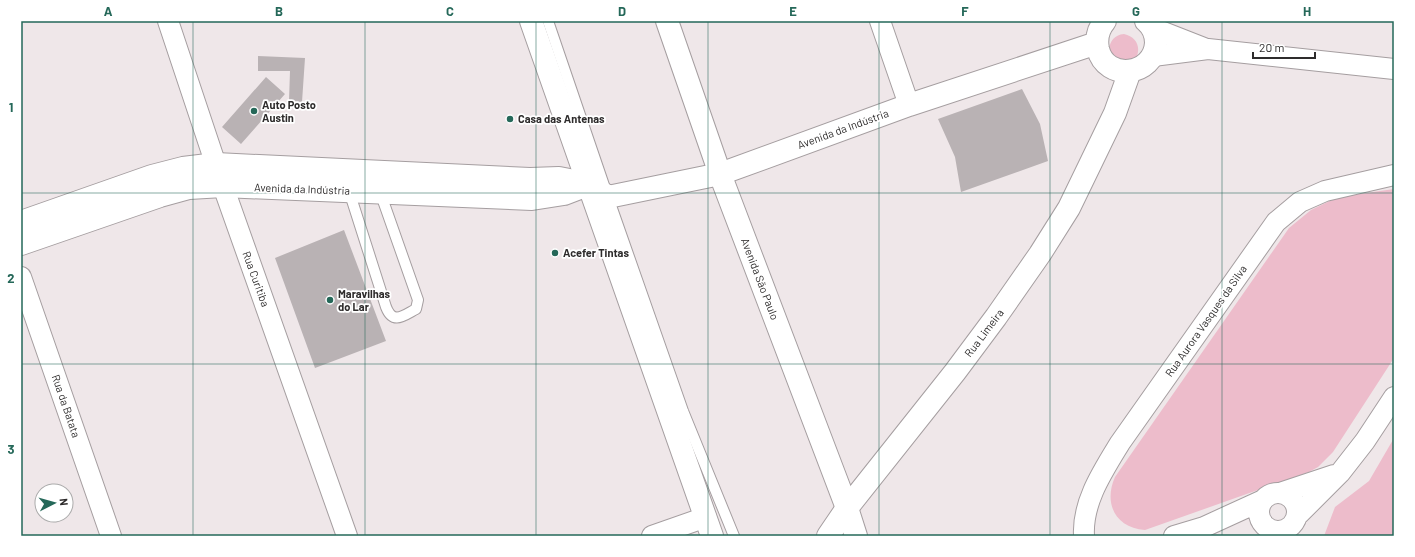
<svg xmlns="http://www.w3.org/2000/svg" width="1415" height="557" viewBox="0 0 1415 557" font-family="Barlow,sans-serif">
	<rect width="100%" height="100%" fill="#efe7e9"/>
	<path fill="#edbccb" d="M1124,34C1137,37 1142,48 1135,60L1121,64L1109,50C1110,41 1114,35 1124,34Z
		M1394,189V358L1333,452L1318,467L1309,472L1145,530C1116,528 1103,504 1115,477L1289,228L1311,210L1338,197Z
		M1394,438V536H1324L1335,507L1369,481Z"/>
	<path fill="#b9b2b4" d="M258,56L305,58L302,102L289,101L290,71H258Z
		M266,77L285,94L241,144L222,127Z
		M1022,89L1040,124L1048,161L961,192L955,157L938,119Z
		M344,230L386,341L315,368L275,258Z"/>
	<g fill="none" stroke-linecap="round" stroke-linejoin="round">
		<defs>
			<path id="lane" d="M548,21L608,197L683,411L734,536
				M349,191L386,307C393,325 403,316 416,309L418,300L380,192"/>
			<path id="street" d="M168,21L223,186L347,536
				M880,21L909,105
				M1153,28L1204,48
				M1153,56L1208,49L1394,69
				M21,277L111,536
				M1280,493L1334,475
				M1259 512a19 19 0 1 1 38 0a19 19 0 1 1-38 0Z
				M1297,516L1340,473L1365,441L1394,397
				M652,536L706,517
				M1084,536C1082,502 1103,471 1120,443L1276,222L1300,202L1325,191L1394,175
				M1174,536L1204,527L1263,500"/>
			<path id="secondary" d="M1105,21C1098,29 1096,39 1098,49C1106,82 1154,76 1156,43C1156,34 1153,27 1146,21
				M21,222L152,176L183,168L216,164L530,179L559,178L590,184L608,197L720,174L909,105L1097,43
				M21,244L160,196L189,188L223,186L532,199L564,194L590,184
				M828,536L847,508L955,372L996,317L1040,254L1069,208L1115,113L1130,71"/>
			<path id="primary" d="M531,21L712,536
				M667,21L720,174L847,508L856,536"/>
		</defs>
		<use href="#lane" stroke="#a59ea0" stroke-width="12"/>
		<use href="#street" stroke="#a59ea0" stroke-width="22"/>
		<use href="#secondary" stroke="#a59ea0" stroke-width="24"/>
		<use href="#primary" stroke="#a59ea0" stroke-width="24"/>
		<use href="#lane" stroke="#fff" stroke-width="10"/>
		<use href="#street" stroke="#fff" stroke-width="20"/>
		<use href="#secondary" stroke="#fff" stroke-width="22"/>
		<use href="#primary" stroke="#fff" stroke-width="22"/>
	</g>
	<path fill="none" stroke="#256859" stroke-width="1" stroke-opacity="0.55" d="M193,21V536M365,21V536M536,21V536M708,21V536M879,21V536M1050,21V536M1222,21V536M21,193H1394M21,364H1394"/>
	<g fill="#256859" stroke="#fff" stroke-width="1.5">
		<circle cx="254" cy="111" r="4"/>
		<circle cx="510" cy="119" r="4"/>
		<circle cx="555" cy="253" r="4"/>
		<circle cx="330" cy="300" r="4"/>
	</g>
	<g text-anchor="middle" stroke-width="3.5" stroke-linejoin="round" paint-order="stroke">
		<g font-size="11" font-weight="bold" fill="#2e2c2c" stroke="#fff" text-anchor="start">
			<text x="262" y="109">Auto Posto<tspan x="262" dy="13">Austin</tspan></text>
			<text x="518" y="123">Casa das Antenas</text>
			<text x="563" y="257">Acefer Tintas</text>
			<text x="338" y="298">Maravilhas<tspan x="338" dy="13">do Lar</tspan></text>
		</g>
		<g font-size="11" fill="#2e2c2c" stroke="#fff">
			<text transform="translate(843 129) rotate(-20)" y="4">Avenida da Indústria</text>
			<text transform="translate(302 189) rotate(2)" y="4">Avenida da Indústria</text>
			<text transform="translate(256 279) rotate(70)" y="4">Rua Curitiba</text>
			<text transform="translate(760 279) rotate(69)" y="4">Avenida São Paulo</text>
			<text transform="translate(1206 321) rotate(-55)" y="4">Rua Aurora Vasques da Silva</text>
			<text transform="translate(984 333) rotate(-53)" y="4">Rua Limeira</text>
			<text transform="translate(66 406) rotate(71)" y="4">Rua da Batata</text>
		</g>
	</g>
	<rect width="1415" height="557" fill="none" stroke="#ffffff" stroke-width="44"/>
	<g transform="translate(54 503) rotate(84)"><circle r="19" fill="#ffffff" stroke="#ababab"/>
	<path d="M0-3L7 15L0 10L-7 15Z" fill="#256859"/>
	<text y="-6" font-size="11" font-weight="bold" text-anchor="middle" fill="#2e2c2c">N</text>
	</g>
	<path d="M1253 52v6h62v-6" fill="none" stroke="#2e2c2c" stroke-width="2"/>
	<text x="1259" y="52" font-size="12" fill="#2e2c2c" stroke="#ffffff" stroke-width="3" paint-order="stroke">20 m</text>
	<rect x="22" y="22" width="1371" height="513" fill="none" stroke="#256859" stroke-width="1.5"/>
	<g font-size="13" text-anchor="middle" font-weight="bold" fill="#256859">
		<text x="108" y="16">A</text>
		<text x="279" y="16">B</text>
		<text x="450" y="16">C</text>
		<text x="622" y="16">D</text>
		<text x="793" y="16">E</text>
		<text x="965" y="16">F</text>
		<text x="1136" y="16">G</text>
		<text x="1307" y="16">H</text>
		<text x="11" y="112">1</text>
		<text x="11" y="283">2</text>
		<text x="11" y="454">3</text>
	</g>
</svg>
